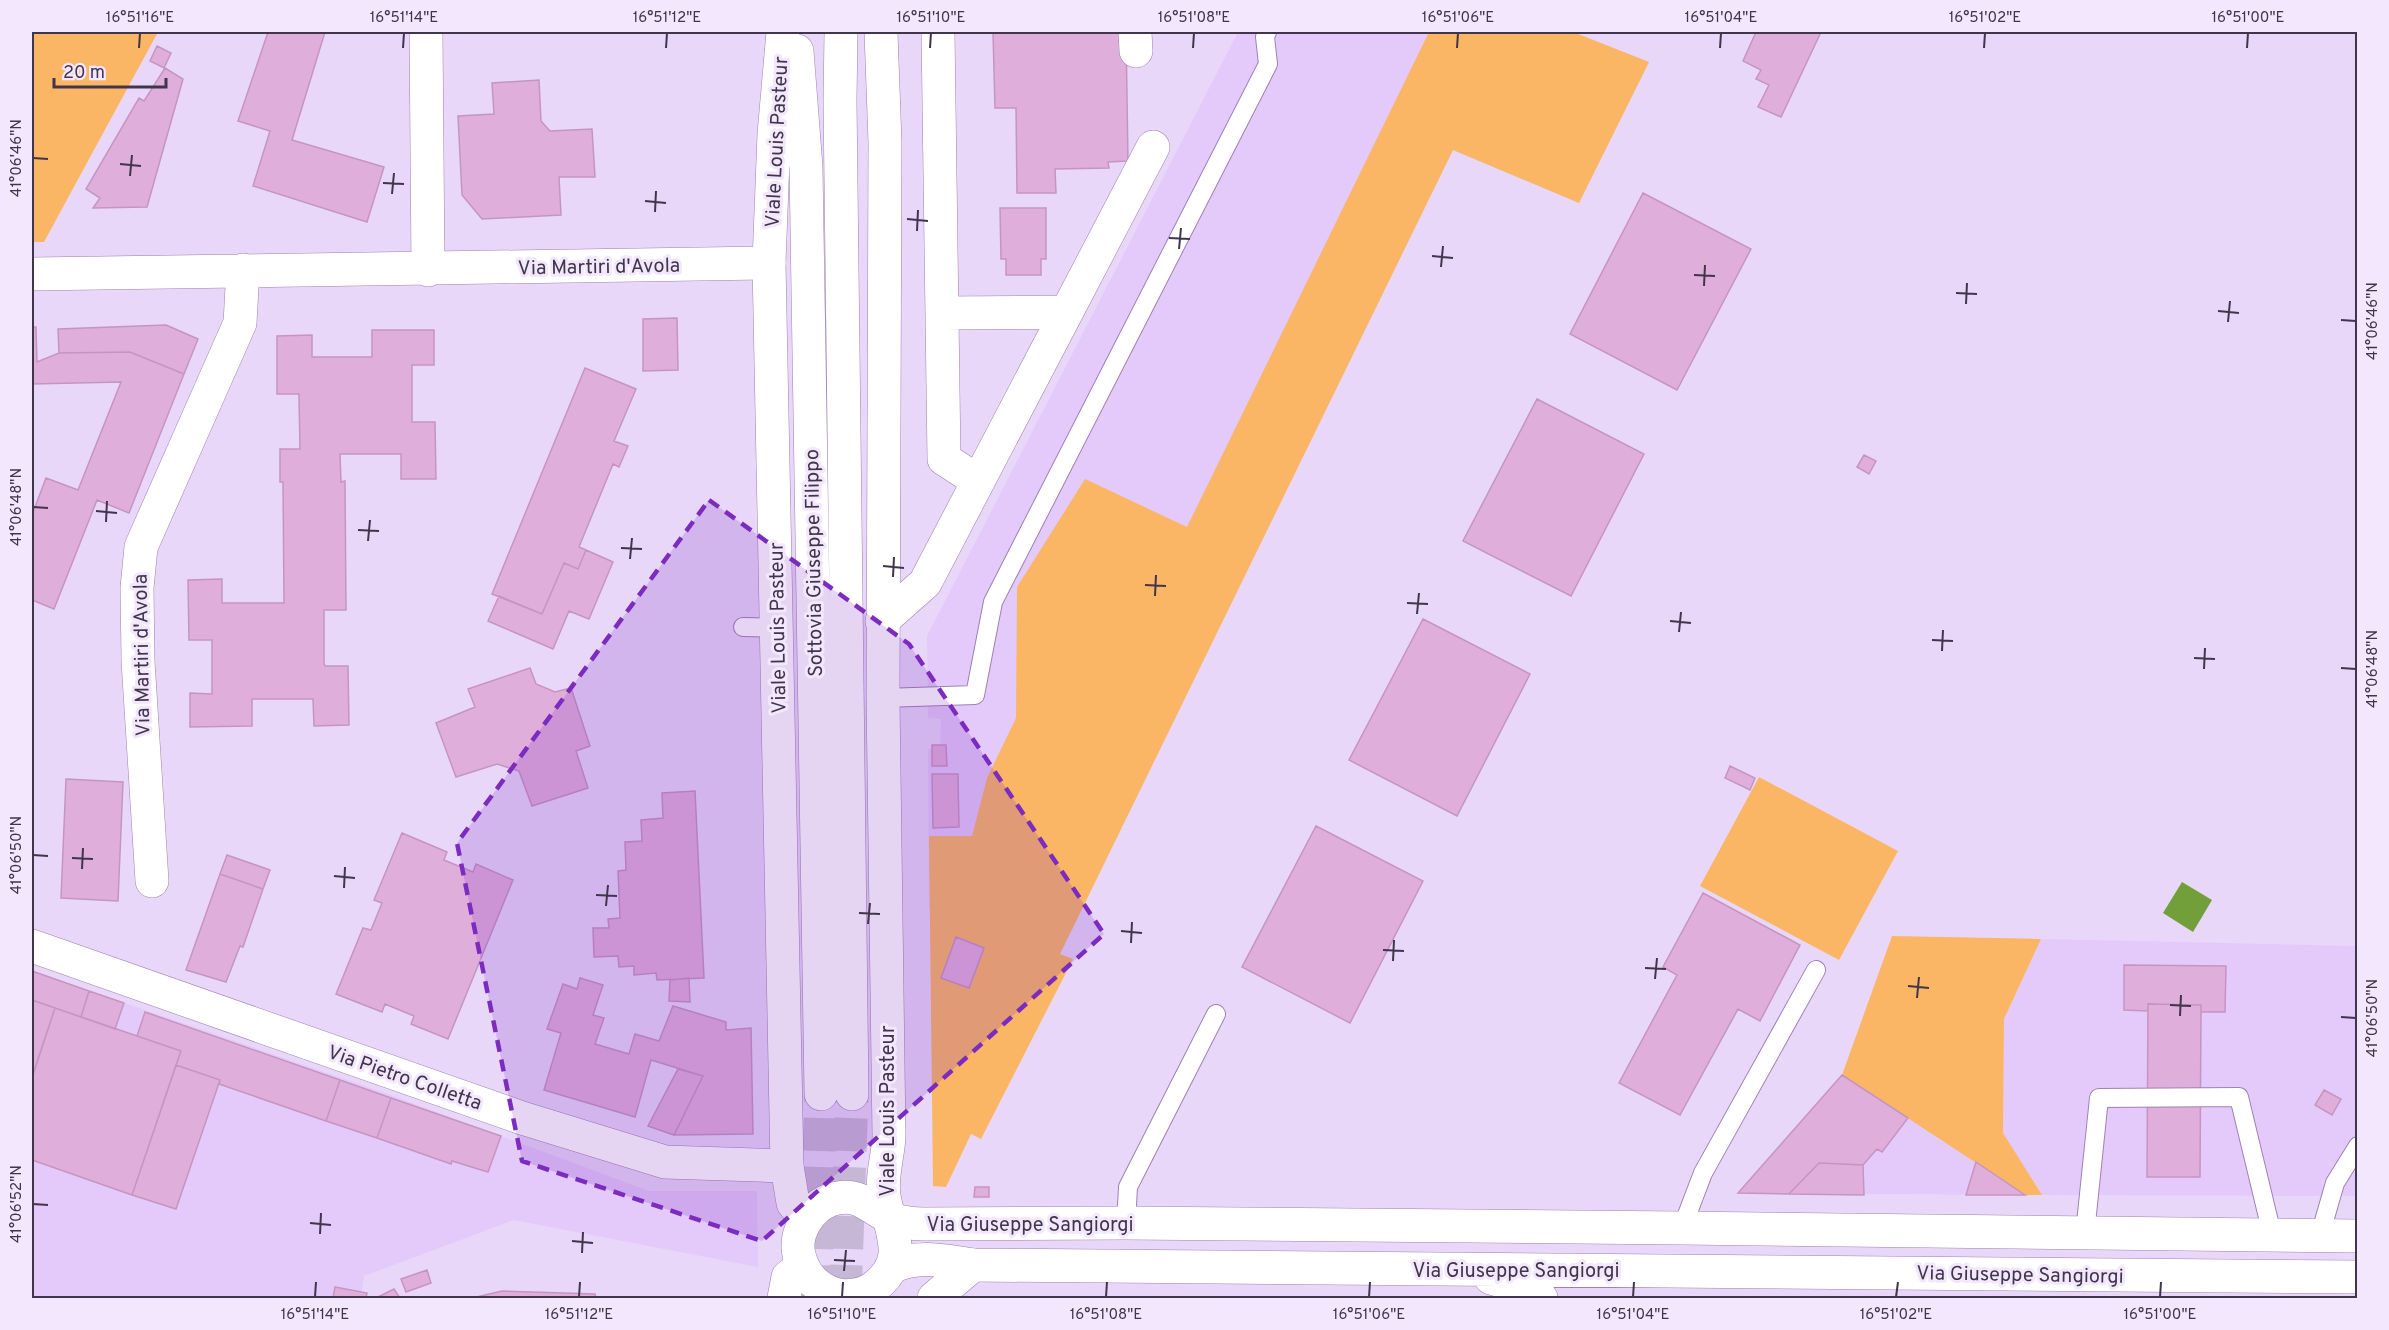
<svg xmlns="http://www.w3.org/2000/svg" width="2389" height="1330" viewBox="0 0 2389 1330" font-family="Overpass,sans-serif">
	<rect width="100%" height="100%" fill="#e9d7f9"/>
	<path fill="#e4c9fb" d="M1238,32H1573L1649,62L1579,203L1453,150L1060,954L929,908L928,749H940L941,719L928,718L927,636Z
		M2041,939L2357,946V1196L2042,1195L2003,1134L2004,1019Z
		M32,971L391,1095L649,1191H757L758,1267L514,1220L364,1276L361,1298H32Z
		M1842,1075L2025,1195L1738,1193Z"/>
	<path fill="#fab664" d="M32,32H158L44,242H32Z
		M1429,32H1573L1649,62L1579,203L1453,150L1060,954L1073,959L981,1139L971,1134L946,1187L933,1186L929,836H972L987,778L1016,718L1017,587L1085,479L1187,527Z
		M1759,777L1898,851L1839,960L1700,886Z
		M1892,936L2041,939L2004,1019L2003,1133L2042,1195H2025L1842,1075Z"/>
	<path fill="#739f3b" d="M2182,882L2212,900L2193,932L2163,913Z"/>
	<path fill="#e0aedb" stroke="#c595c0" stroke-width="1.5" d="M268,32H325L292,140L384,167L367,222L253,186L270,131L238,121Z
		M993,32H1126L1128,161L1108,162L1109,168L1055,169L1056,193H1017L1016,108H995Z
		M1756,32H1821L1781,117L1758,107L1769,85L1756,79L1761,70L1743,61Z
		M157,46L171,53L164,68L150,61Z
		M165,68L183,79L147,207L93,208L100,198L86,189L139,98L144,101Z
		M539,80L541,121L550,131L592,129L595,177H559L561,215L482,219L462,195L458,116L494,114L492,83Z
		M1643,193L1751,249L1677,390L1570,334Z
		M1000,208H1046V259H1041V275H1006V259H1001Z
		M677,318L678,370L643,371V319Z
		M166,325L198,339L184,374L130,352L59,353L58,329Z
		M32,327H36L37,362L59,353L130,352L184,374L129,513L97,500L54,609L32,600V515L46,478L78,490L121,382L32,384Z
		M372,330H434V365H412V422H435L436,479H401V454H340L341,482L345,481L346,610H324V663L325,666H348L349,725L314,726L313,699H252V726L190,727V693L212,694V640H189L188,580L222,579V603H284L283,482H280V449H300L299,397V394H277V336L312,335V357H372Z
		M585,368L636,389L614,441L628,446L619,467L613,464L579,547L586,550L578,569L564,563L542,614L492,594Z
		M1537,399L1644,454L1571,596L1463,541Z
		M1864,455L1876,461L1869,474L1857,467Z
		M586,550L613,562L589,619L569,611L553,649L488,621L499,596L542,614L564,563L578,569Z
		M1423,619L1530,674L1457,816L1349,760Z
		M530,668L536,684L555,692L571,688L590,746L576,751L588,788L532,806L519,771L497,764L456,777L436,723L475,707L468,689Z
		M932,745H946L947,766H932Z
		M1730,766L1755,778L1750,790L1725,778Z
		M932,774H958L959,827L933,828Z
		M66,779L123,782L118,901L61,898Z
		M695,791L704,978L657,980L656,973L634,975V966L619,967L618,956L594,957L593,928H609L608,919L620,918L618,871L626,870L625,842L642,841L641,820L663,818L662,793Z
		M1316,826L1423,881L1350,1023L1242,967Z
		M402,833L447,852L444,860L473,872L476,864L513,880L448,1039L411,1024L414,1016L385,1004L382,1012L336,994L363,928L371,930L382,903L374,900Z
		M227,855L270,870L263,889L220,874Z
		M220,874L263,889L243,947L240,946L226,982L186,970Z
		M1703,893L1800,945L1760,1021L1738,1009L1680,1115L1619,1083L1677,975L1663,967Z
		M956,937L984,948L969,988L941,978Z
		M2124,965L2226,966L2225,1012H2201V1005L2148,1004V1011L2124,1010Z
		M32,971L89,991L81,1017L32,1000Z
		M580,978L603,985L593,1015L604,1018L595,1044L629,1054L635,1034L659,1041L673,1006L726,1022V1030L751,1028L753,1134L674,1135L703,1076L651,1060L635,1117L544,1090L561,1033L547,1029L563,984L577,989Z
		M689,978L690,1002L669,1001L670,980Z
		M89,991L124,1003L115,1029L81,1017Z
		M32,1000L55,1008L33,1074H32Z
		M2148,1004L2201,1005L2200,1177H2147Z
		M55,1008L181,1051L132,1195L32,1160V1078Z
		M145,1012L340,1080L326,1121L219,1084L220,1080L176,1065L181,1051L137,1036Z
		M176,1065L220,1080L176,1209L132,1195Z
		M678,1069L703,1076L674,1135L648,1126Z
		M1842,1075L1908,1118L1882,1152L1877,1149L1863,1165L1819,1163L1789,1194L1738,1193Z
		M340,1080L391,1098L377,1138L326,1121Z
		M2324,1090L2341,1099L2332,1115L2315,1105Z
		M391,1098L501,1136L488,1172L452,1161L451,1164L377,1138Z
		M1976,1162L2025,1195H1966Z
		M1819,1163L1863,1165L1864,1195L1789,1194Z
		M975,1187H989V1197H974Z
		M427,1270L431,1283L406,1292L401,1279Z
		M335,1287L367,1293L366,1298H333Z
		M394,1289L400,1298H376Z
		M502,1291L595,1294L596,1298H472Z"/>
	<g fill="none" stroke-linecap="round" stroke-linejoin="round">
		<path stroke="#c7b7d6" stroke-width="33" stroke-dasharray="33 16" stroke-linecap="butt" d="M815,1298L821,1094
			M845,1298L852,1094"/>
		<defs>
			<path id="service" d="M743,627L777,628
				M883,698L975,695L993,602L1268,64L1265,37L1267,32
				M1126,1223L1128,1187L1216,1014
				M1682,1228L1703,1173L1816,970
				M2085,1233L2099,1098L2239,1097L2272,1234
				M2320,1235L2335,1183L2358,1146"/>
			<path id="minor" d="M426,32L428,270
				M938,32L944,459L978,481
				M1135,32L1136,51
				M32,274L769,263
				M942,313L1066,312
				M882,621L925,583L1153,147
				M152,881L138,661L137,588L141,547L240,323L243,270
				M32,946L522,1118L665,1162L787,1166
				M784,1298L788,1277L802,1266
				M934,1298L973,1265"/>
			<path id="secondary" d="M783,32L774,134L769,263L787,1166L793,1203L806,1220
				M841,32L840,101L852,1094
				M881,32L885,143L883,698L889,1137C888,1156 881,1177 884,1196C890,1232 911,1260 873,1288C863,1295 846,1298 834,1294C815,1287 804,1275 799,1255C794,1233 809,1208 830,1200C859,1190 870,1209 893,1219C903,1223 913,1224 924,1224L1126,1223L1682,1228L2358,1236
				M797,51L806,167L821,1094
				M892,1267C919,1254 944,1261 973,1265L2358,1277
				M1491,1278L1528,1288L1541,1298"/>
		</defs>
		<use href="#service" stroke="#9e81b5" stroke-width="20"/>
		<use href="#minor" stroke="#9e81b5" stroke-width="34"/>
		<use href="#secondary" stroke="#9e81b5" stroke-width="34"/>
		<use href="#service" stroke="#fff" stroke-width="18"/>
		<use href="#minor" stroke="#fff" stroke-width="33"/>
		<use href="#secondary" stroke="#fff" stroke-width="33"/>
	</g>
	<path fill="#7b2cbf" fill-opacity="0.2" stroke="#7b2cbf" stroke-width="4.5" stroke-dasharray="12 8" stroke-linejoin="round" d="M709,500L909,644L1104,934L762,1241L522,1161L457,843Z"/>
	<path fill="none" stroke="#41354b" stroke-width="2" d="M139,48L140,33M403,48L404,33M666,48L667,33M930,48L931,33M1193,48L1194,33M1457,48L1458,33M1720,48L1721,33M1984,48L1985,33M2247,48L2248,33M33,158L48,159M120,164L141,166M130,176L132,155M383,183L404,184M392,194L394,173M645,201L666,203M655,212L656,191M907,219L928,221M917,231L918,210M1169,238L1190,239M1179,249L1181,228M1432,256L1453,258M1441,267L1443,246M1694,275L1715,276M1704,286L1705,265M1956,293L1977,294M1966,304L1967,283M2218,311L2239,313M2341,320L2356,321M2228,322L2230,301M33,507L48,508M96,511L117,513M106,522L107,501M358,530L379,531M368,541L370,520M621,548L642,549M630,559L632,538M883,566L904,568M893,577L894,557M1145,585L1166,586M1155,596L1156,575M1407,603L1428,604M1417,614L1419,593M1670,621L1691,623M1679,632L1681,612M1932,640L1953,641M1942,651L1943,630M2194,658L2215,659M2341,668L2356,669M2204,669L2205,648M33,855L48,856M72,858L93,859M82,869L83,848M334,876L355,878M344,888L345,867M596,895L617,896M606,906L608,885M859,913L880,914M868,924L870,903M1121,931L1142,933M1131,943L1132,922M1383,950L1404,951M1393,961L1394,940M1645,968L1666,969M1655,979L1657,958M1908,986L1929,988M1917,998L1919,977M2170,1005L2191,1006M2180,1016L2181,995M2341,1017L2356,1018M33,1204L48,1205M310,1223L331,1225M320,1234L321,1213M572,1241L593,1243M582,1253L583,1232M834,1260L855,1261M844,1271L846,1250M315,1297L316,1282M579,1297L580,1282M842,1297L843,1282M1106,1297L1107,1282M1369,1297L1370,1282M1633,1297L1634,1282M1896,1297L1898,1282M2160,1297L2161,1282"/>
	<g text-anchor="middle" stroke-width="6" stroke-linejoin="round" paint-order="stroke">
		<g font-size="20" fill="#41354b" stroke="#f3e7fe">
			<text transform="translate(776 142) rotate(-87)" y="7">Viale Louis Pasteur</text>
			<text transform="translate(599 266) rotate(-1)" y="7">Via Martiri d'Avola</text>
			<text transform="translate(813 563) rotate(-91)" y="7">Sottovia Giuseppe Filippo</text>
			<text transform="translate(777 628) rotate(-91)" y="7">Viale Louis Pasteur</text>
			<text transform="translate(141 655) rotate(-91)" y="7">Via Martiri d'Avola</text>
			<text transform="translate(405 1077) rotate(19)" y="7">Via Pietro Colletta</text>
			<text transform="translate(887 1111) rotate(-90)" y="7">Viale Louis Pasteur</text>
			<text x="1030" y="1231">Via Giuseppe Sangiorgi</text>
			<text x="1516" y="1277">Via Giuseppe Sangiorgi</text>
			<text transform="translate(2020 1274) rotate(1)" y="7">Via Giuseppe Sangiorgi</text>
		</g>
	</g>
	<rect width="2389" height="1330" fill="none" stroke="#f3e7fe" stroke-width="66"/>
	<path d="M54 78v9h112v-9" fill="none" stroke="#41354b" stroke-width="3"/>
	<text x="63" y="78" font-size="18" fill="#41354b" stroke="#f3e7fe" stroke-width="4.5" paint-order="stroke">20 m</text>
	<rect x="33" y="33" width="2323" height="1264" fill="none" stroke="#41354b" stroke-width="2"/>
	<g font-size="15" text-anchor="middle" fill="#41354b">
		<text x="140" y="22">16°51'16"E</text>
		<text x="404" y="22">16°51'14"E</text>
		<text x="667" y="22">16°51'12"E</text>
		<text x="931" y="22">16°51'10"E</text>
		<text x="1194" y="22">16°51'08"E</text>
		<text x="1458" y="22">16°51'06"E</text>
		<text x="1721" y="22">16°51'04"E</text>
		<text x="1985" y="22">16°51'02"E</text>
		<text x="2248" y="22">16°51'00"E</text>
		<text transform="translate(16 158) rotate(-90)" y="5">41°06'46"N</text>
		<text transform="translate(2372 321) rotate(-90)" y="5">41°06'46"N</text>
		<text transform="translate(16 507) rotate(-90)" y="5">41°06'48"N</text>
		<text transform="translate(2372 669) rotate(-90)" y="5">41°06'48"N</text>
		<text transform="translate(16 855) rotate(-90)" y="5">41°06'50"N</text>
		<text transform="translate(2372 1018) rotate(-90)" y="5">41°06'50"N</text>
		<text transform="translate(16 1204) rotate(-90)" y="5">41°06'52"N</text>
		<text x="315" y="1319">16°51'14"E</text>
		<text x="579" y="1319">16°51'12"E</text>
		<text x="842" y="1319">16°51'10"E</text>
		<text x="1106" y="1319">16°51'08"E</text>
		<text x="1369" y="1319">16°51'06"E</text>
		<text x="1633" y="1319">16°51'04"E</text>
		<text x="1896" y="1319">16°51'02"E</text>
		<text x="2160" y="1319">16°51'00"E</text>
	</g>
</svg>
